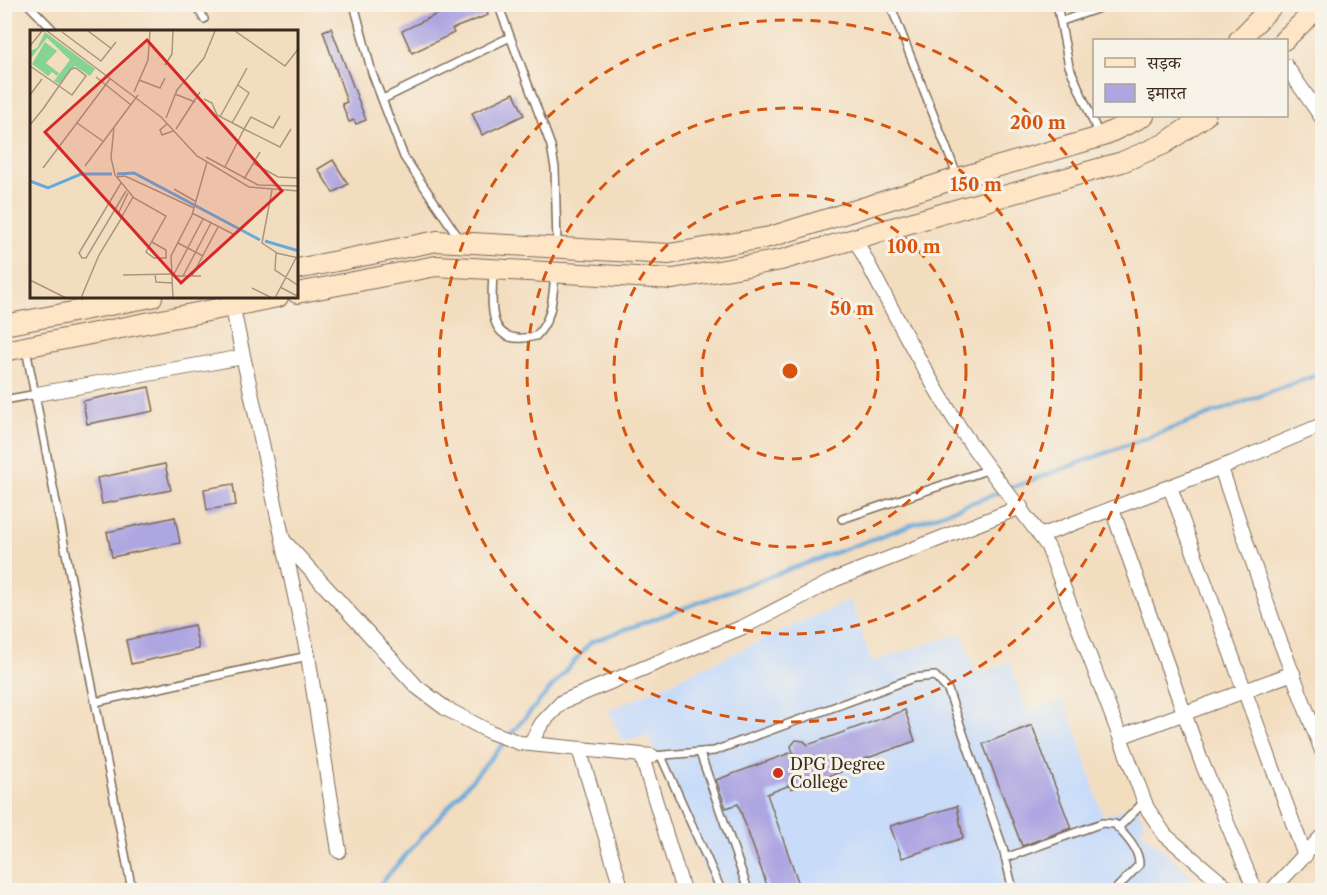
<svg xmlns="http://www.w3.org/2000/svg" width="1327" height="895" viewBox="0 0 1327 895" font-family="'Libre Caslon Text','Noto Serif Devanagari',serif">
	<rect width="100%" height="100%" fill="#f7f3e8"/>
	<filter id="ink" filterUnits="userSpaceOnUse"><feTurbulence type="fractalNoise" baseFrequency=".0167" numOctaves="2"/><feDisplacementMap in="SourceGraphic" scale="12" xChannelSelector="R" yChannelSelector="G"/><feConvolveMatrix kernelMatrix="1 2 1 2 8 2 1 2 1" color-interpolation-filters="sRGB"/></filter>
	<filter id="wash" filterUnits="userSpaceOnUse"><feTurbulence type="fractalNoise" baseFrequency=".008" numOctaves="4" result="noise"/><feDisplacementMap in="SourceGraphic" scale="24" xChannelSelector="R" yChannelSelector="G"/><feGaussianBlur stdDeviation="1.35" result="paint"/><feColorMatrix in="noise" values="0 0 0 0 0 0 0 0 0 0 0 0 0 0 0 0 0 1.4 0 .05"/><feComposite in="paint" operator="in"/></filter>
	<g filter="url(#wash)">
		<rect width="100%" height="100%" fill="#f3ddbf"/>
		<path fill="#c8dcf9" d="M850,600L872,662L961,633L977,675L1010,662L1026,711L1063,700L1078,736L1103,817L1135,804L1145,823L1141,831L1192,876L1179,890H713L648,735L622,742L609,711Z"/>
		<g fill="none" stroke-linecap="round" stroke-linejoin="round">
			<path stroke="#68a9db" stroke-width="4" d="M1008,489L1322,373
				M510,735L591,642L1001,492
				M375,890L506,741"/>
		</g>
		<g id="blocks">
			<path fill="#aea6e1" d="M458,4H484L488,15L452,29L454,33L412,53L402,31Z
				M331,28L366,120L356,124L354,120L349,122L342,104L347,102L323,31Z
				M514,93L524,115L482,135L472,113Z
				M333,160L348,184L333,193L318,169Z
				M149,387L154,411L87,424L83,401Z
				M165,464L171,490L102,504L97,478Z
				M233,484L236,505L207,510L204,489Z
				M175,517L180,543L112,557L107,532Z
				M194,625L199,649L131,664L126,640Z
				M905,710L915,741L840,768L841,772L791,789L790,785L767,794L800,887L790,891H769L738,804L726,808L716,780L793,752L791,746L796,740L804,741L808,745Z
				M1032,725L1071,828L1022,846L983,744Z
				M957,806L963,838L902,858L890,826Z"/>
		</g>
	</g>
	<g filter="url(#ink)">
		<use href="#blocks" fill-opacity="0" stroke="#7b6956" stroke-width="1.5"/>
		<g fill="none" stroke-linecap="round" stroke-linejoin="round">
			<defs>
				<path id="lane" d="M28,4L55,32
					M196,4L204,19
					M354,4L372,73L404,157L459,238
					M498,4L551,146L555,168L557,245
					M890,4L957,175
					M1057,4L1069,66L1099,135
					M1062,21L1111,4
					M383,99L510,37
					M493,271C492,305 485,349 536,336C553,318 552,299 555,276
					M26,349L132,890
					M4,400L37,394
					M842,519L990,469
					M95,702L308,656
					M700,753L748,890
					M652,756L714,751L913,678L935,676L948,690L1003,848L1013,890
					M661,756L721,890
					M1118,828L1144,802
					M1005,858L1102,823L1115,824C1124,835 1140,849 1139,865L1115,890"/>
				<path id="street" d="M1286,66L1322,118
					M855,239C889,303 921,368 960,428C987,470 1020,506 1048,547L1147,808L1165,835L1230,890
					M231,300L308,656L339,851
					M37,394L243,357
					M1221,468L1277,633L1322,751
					M1170,487L1305,856
					M1112,509L1200,758L1255,890
					M1040,536L1232,463L1317,427
					M283,540L417,687L445,708L490,732L520,743L652,756
					M1120,737L1293,673
					M530,744L542,723L562,702L743,627L836,579L1021,507
					M579,749L622,890
					M642,757L683,890
					M1272,890L1322,836"/>
				<path id="secondary" d="M1239,40L1274,4
					M1284,40L1322,4
					M297,269L437,241L669,254L770,237L958,178L1100,137L1144,116
					M297,293L436,266L673,279L781,260L1122,162L1164,144L1205,116
					M4,325L152,297
					M4,351L278,297"/>
			</defs>
			<use href="#lane" stroke="#7b6956" stroke-width="10"/>
			<use href="#street" stroke="#7b6956" stroke-width="16"/>
			<use href="#secondary" stroke="#7b6956" stroke-width="22"/>
			<use href="#lane" stroke="#fff" stroke-width="7"/>
			<use href="#street" stroke="#fff" stroke-width="14"/>
			<use href="#secondary" stroke="#fee5c5" stroke-width="20"/>
		</g>
	</g>
	<g fill="none" stroke="#d7540e" stroke-width="3" stroke-dasharray="10 8">
		<circle cx="790" cy="371" r="88"/>
		<circle cx="790" cy="371" r="176"/>
		<circle cx="790" cy="371" r="263"/>
		<circle cx="790" cy="371" r="351"/>
	</g>
	<circle fill="#c8321e" stroke="#f7f3e8" stroke-width="2" cx="778" cy="773" r="6"/>
	<g text-anchor="middle" stroke-width="6" stroke-linejoin="round" paint-order="stroke">
		<g font-size="16" fill="#3b2a1e" stroke="#f7f3e8" text-anchor="start">
			<text x="790" y="770">DPG Degree<tspan x="790" dy="18">College</tspan></text>
		</g>
	</g>
	<g transform="translate(30 30)">
		<rect width="268" height="268" fill="#f3ddbf"/>
		<path d="M15,2L65,39L60,46L45,36L29,54L24,51L40,30L17,8L1,28L0,21L7,18ZM15,12L27,21L16,33L29,43L27,46L22,42L18,46L2,34Z" fill="#86d493"/>
		<path fill="none" stroke="#68a9db" stroke-width="3" d="M87,144L104,143L230,210M0,151L18,158L51,144H82M235,211L269,221"/>
		<path fill="none" stroke="#a9957f" stroke-width="1.5" d="M17,1L131,87L167,126L219,157L269,161M58,1L82,19M205,1L255,36L269,18M32,2L71,31L86,12M0,16L12,1M135,35L142,24L143,1M0,36L29,56L42,65L56,46L46,38L41,39L29,56L13,79L0,95M66,47L101,75M109,50L130,58L135,48M104,62L118,30L120,1M145,64L165,72M0,65L12,49M174,69L182,73L187,85L214,99M190,87L217,38M136,88L147,60L174,28L185,1M47,93L74,112M202,93L219,63L208,55M137,94L130,100L132,105L143,101M84,97L81,128L85,145L104,168L136,186L116,222L124,228H136V220L122,212M146,99L170,62M214,99L221,87L243,98L250,86M176,127L228,155L269,156M223,133L248,147L269,148M55,136L108,65M195,137L214,99L250,117L261,99M13,138L80,49M86,147L95,146L164,178M214,149L230,122M91,153L49,223L52,228H56L96,161M144,159L165,171M242,160L232,213L247,223M162,183L203,204M91,188L103,167M148,213L173,226M269,228L246,223L245,240L269,256M125,244L126,252L142,253M93,245L141,244M142,246H171M143,246L173,189M153,246L181,193M162,246L188,197M0,250L36,268M250,257L269,267M222,258L242,268M51,268L69,225L91,189L89,182L98,163M108,268H145M143,268L141,226L162,185L177,132M147,268H172M245,268L266,228"/>
		<path fill="#d62828" fill-opacity="0.15" stroke="#d62828" stroke-width="3" d="M117,10L252,161L151,253L15,102Z"/>
		<rect width="268" height="268" fill="none" stroke="#3b2a1e" stroke-width="3"/>
	</g>
	<circle cx="790" cy="371" r="9" fill="#d7540e" stroke="#f7f3e8" stroke-width="3"/>
	<g font-size="18" text-anchor="middle" font-weight="bold" fill="#d7540e" stroke="#f7f3e8" stroke-width="6" stroke-linejoin="round" paint-order="stroke">
		<text x="1038" y="129">200 m</text>
		<text x="976" y="191">150 m</text>
		<text x="914" y="253">100 m</text>
		<text x="852" y="315">50 m</text>
	</g>
	<rect width="1327" height="895" fill="none" stroke="#f7f3e8" stroke-width="24"/>
	<rect x="1093" y="39" width="195" height="78" fill="#f7f3e8" stroke="#aca397" stroke-width="1.5"/>
	<rect x="1105" y="58" width="30" height="9" fill="#fee5c5" stroke="#aca397" stroke-width="1.5"/>
	<text x="1147" y="69" font-size="18" fill="#3b2a1e">सड़क</text>
	<rect x="1105" y="84" width="30" height="18" fill="#aea6e1" stroke="#aca397" stroke-width="1.5"/>
	<text x="1147" y="99" font-size="18" fill="#3b2a1e">इमारत</text>
</svg>
